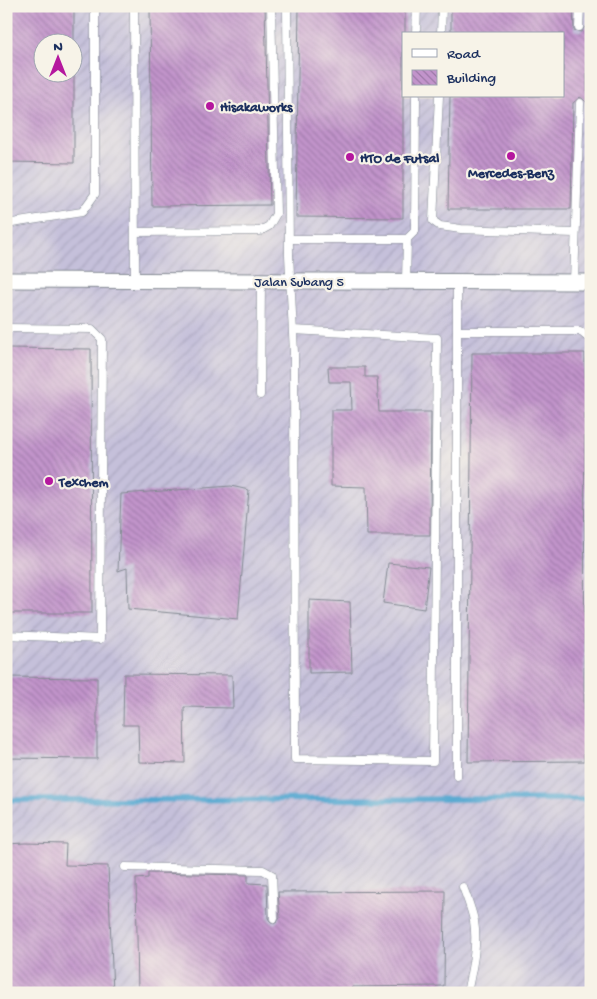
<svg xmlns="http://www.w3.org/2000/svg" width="597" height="999" viewBox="0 0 597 999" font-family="'Gochi Hand',sans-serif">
	<defs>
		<pattern id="industrial-furrows" width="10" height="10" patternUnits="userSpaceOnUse" patternTransform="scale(1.25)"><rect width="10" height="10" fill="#c5c0da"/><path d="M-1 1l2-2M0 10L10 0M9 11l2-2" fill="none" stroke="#a9a5be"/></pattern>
		<pattern id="building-back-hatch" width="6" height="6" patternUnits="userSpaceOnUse" patternTransform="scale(1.25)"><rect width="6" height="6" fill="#c294cb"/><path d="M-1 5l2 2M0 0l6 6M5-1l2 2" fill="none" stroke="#9d79a8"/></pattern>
	</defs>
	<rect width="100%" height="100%" fill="#f7f3e8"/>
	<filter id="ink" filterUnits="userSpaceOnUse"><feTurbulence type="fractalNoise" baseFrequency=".02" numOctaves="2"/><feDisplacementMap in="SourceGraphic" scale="10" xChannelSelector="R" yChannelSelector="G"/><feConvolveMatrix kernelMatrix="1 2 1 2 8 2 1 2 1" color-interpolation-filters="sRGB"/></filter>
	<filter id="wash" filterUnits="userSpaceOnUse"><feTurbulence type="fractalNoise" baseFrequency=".0096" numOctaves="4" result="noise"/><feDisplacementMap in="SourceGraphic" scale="20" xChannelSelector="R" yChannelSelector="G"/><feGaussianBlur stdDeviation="1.12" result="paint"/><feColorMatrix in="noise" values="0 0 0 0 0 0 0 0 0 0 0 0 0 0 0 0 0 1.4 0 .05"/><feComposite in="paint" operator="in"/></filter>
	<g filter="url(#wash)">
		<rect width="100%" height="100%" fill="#ede5c8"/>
		<path fill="url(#industrial-furrows)" fill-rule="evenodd" d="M6,6H591V993H6ZM403,34H563V96H403ZM42,42H72V72H42Z"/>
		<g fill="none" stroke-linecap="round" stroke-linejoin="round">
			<path stroke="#56a8d1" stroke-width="5.5" d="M6,800L591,799"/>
		</g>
		<g id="blocks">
			<path fill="url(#building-back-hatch)" d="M6,6H74V42H42V72H74V163L6,162Z
				M150,6H265L270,205L152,206Z
				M299,6H405V34H403V218L296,217Z
				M451,6H573L574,30L581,32L585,27H587V103L583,99L580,97L573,103L571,209H448L450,96H563V34H451Z
				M6,348L91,349L92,613H6Z
				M472,353H585L584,761L468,762Z
				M328,367H365V377H377L379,412H431L430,535H367L366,487L331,486V410H352L351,382H329Z
				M231,486L249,490L238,619L128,609L127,568L118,571L121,494Z
				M388,563L429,567L424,609L383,603Z
				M309,600L350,602L352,672L309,673Z
				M124,674L232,675L233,708L184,707L185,763L139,762L138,725H123Z
				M6,677L97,678V759L6,758Z
				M25,843L66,844L65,865L108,866L113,993H6V844Z
				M148,873L248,875V883L267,884L268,918L270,921L274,924L277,922L280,918L278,892L445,891L444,986L352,987L351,993H138L136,879L148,878Z"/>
		</g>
	</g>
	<g filter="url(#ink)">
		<use href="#blocks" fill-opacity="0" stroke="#848a93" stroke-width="1"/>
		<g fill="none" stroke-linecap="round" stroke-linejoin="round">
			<defs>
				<path id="lane" d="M134,6L135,281
					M287,6L289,255L294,353L295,759L433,761L437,338L293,330
					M579,27L580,6
					M416,34L417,6
					M441,34L442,6
					M439,96L433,221L440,226L461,229L574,233
					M6,224L82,212L95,194V6
					M135,232L260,231L269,226L276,214L271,6
					M289,239H407L415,231L416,96
					M406,281L407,239
					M457,282V776
					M574,282L580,103
					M6,328L92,329L102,339L100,639L6,635
					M457,331H580L591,340
					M260,395L261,281
					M125,867L263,870L272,875L274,918
					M463,887C467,898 472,910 474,921C478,945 472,969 467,993"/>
				<path id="street" d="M6,280L591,282"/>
			</defs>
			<use href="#lane" stroke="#848a93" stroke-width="9"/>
			<use href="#street" stroke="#848a93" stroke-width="17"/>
			<use href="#lane" stroke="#fff" stroke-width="8"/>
			<use href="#street" stroke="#fff" stroke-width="15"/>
		</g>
	</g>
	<g fill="#b5179e" stroke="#f7f3e8" stroke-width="2">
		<circle cx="210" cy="106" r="5"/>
		<circle cx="511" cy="156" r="5"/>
		<circle cx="350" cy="157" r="5"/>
		<circle cx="49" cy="481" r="5"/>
	</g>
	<g text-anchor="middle" stroke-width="4.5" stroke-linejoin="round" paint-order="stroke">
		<g font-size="14" font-weight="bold" fill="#1b2f5e" stroke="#f7f3e8" text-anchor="start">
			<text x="220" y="111">Hisakaworks</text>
			<text x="360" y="162">HTO de Futsal</text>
			<text x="511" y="177" text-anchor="middle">Mercedes-Benz</text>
			<text x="59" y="486">Texchem</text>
		</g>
		<g font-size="14" fill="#1b2f5e" stroke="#f7f3e8">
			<text x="299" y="286">Jalan Subang 5</text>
		</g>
	</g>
	<rect width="597" height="999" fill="none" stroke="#f7f3e8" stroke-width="25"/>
	<rect x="402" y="32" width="162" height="65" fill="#f7f3e8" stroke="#9fa5b1"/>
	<rect x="412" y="49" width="25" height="8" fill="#ffffff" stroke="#9fa5b1"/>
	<text x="447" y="58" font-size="15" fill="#1b2f5e">Road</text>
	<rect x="412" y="70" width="25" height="15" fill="url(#building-back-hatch)" stroke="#9fa5b1"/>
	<text x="447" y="82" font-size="15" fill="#1b2f5e">Building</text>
	<g transform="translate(58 58)"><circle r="24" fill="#f7f3e8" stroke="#9fa5b1"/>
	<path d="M0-4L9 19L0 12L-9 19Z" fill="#b5179e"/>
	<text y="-8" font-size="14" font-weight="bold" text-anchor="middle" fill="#1b2f5e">N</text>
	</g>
</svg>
